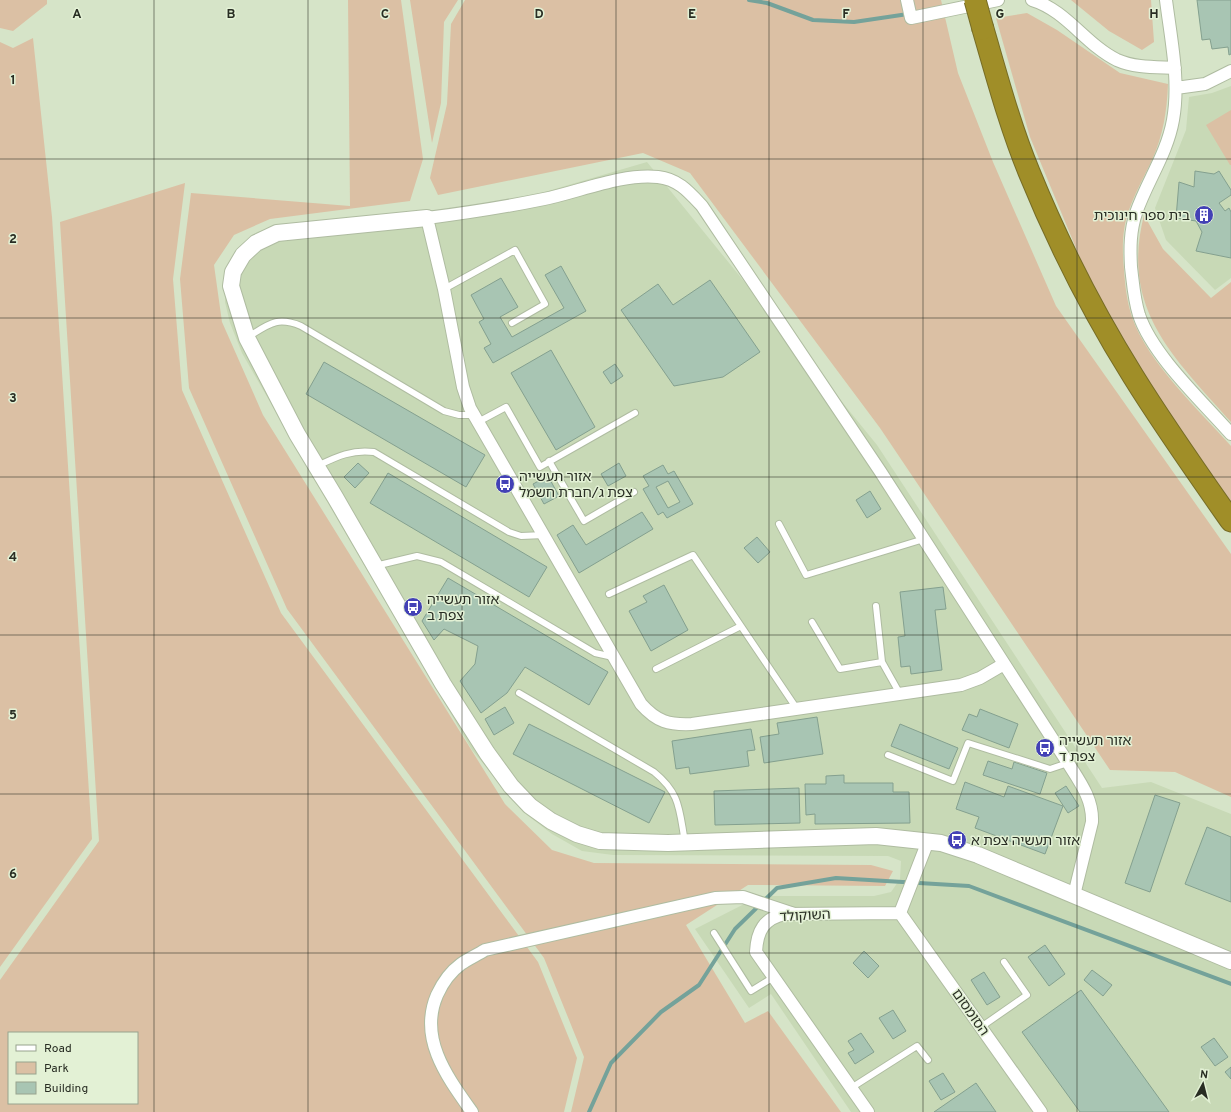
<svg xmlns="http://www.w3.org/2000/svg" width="1231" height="1112" viewBox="0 0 1231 1112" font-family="Overpass,'Noto Sans Hebrew',sans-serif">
	<rect width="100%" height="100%" fill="#d6e4c8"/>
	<path fill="#c8d9b6" d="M1231,86V278L1215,290L1166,240L1155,208L1186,130L1189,97L1212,93Z
		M647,162L877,445L1102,788L1151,782L1231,814V1112H851L771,994L749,1008L695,929L760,896H874L891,892L900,879L901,861L888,856L613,855L582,851L552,834L523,812L472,750L329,505L242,353L230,323L225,302L226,282L230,260L241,245L257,232L278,225L427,212L524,198Z"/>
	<path fill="#dbc0a4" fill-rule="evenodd" d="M0,0H47V4L13,31L0,28Z
		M348,0H401L423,159L410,201L270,219L234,235L214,265L222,322L263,415L505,804L552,850L594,863L871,865L893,871L885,886L748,885L686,925L745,1023L768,1011L841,1112H571L584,1057L544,958L287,609L189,388L180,279L191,193L350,206Z
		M410,0H458L444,22L441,103L432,143Z
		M465,0H941L958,73L993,162L1056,306L1231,554V797L1175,772L1110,770L880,428L690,173L643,153L438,195L430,178L447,104L451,24Z
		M1071,0H1151L1154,42L1142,50L1109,31Z
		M1027,13L1057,30L1120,73L1168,84C1167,111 1163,136 1152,160C1144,177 1135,193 1129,210C1122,229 1122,249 1124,270C1125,285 1127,302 1132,317C1147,362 1200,411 1231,446V507L1168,418L1090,282L1030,137L996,18Z
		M33,38L52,217L92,839L0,967V42L13,48Z
		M1231,110V165H1230L1206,125Z
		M185,183L173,279L182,390L281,613L538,962L577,1058L564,1112H0V980L99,841L60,222ZM9,1033H137V1103H9Z
		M1144,215L1163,249L1211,298L1231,282V422C1174,357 1120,310 1144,215Z"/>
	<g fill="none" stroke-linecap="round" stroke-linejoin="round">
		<path stroke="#74a29a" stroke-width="4" d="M749,0L767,3L813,20L854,22L908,14
			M589,1112L611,1063L661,1012L699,985L735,929L777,888L836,878L969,886L1231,984"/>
	</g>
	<path fill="#a8c5b3" stroke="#84a08f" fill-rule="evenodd" d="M1197,0H1231V54L1229,55L1228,47L1212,49L1210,39L1202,40Z
		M1195,171L1214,174L1219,171L1231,190V195L1219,203L1225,211L1229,208L1231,212V258L1196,251L1202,232L1196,221L1176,218L1179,182L1194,187Z
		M561,266L586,311L493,363L484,348L491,344L479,322L484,319L471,295L501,278L518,307L500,317L512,337L564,308L545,275Z
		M710,280L760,352L723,377L674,386L621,310L658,284L673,305Z
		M551,350L595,427L556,450L511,373Z
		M324,362L485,455L466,487L306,394Z
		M615,364L623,376L611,384L603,372Z
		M358,463L369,473L355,488L344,477Z
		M619,463L626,476L608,486L601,474Z
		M663,465L668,474L674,471L693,504L667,518L663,512L658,515L643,489L649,486L643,476ZM668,481L680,502L668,508L656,487Z
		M388,473L547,567L529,597L370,503Z
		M548,476L559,496L544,504L533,484Z
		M870,491L881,509L867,518L856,500Z
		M642,512L653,529L579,573L557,535L573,525L586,545Z
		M757,537L770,552L758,563L744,548Z
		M448,578L608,672L589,705L525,667L507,693L481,713L460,681L475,664L478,646L444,629L434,640L422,621Z
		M664,585L688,630L651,651L629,611L647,602L643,596Z
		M943,587L946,609L935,610L942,670L911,674L910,666L901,667L898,637L905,636L900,592Z
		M505,707L514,723L494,735L485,719Z
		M980,709L1018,724L1009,748L962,730L969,714L977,717Z
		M817,717L823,754L764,763L760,737L779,734L777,723Z
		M529,724L665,792L649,823L513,754Z
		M900,724L958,748L949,769L891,746Z
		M751,729L755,750L747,751L749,766L690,774L689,767L676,769L672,741Z
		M988,761L1012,769L1014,762L1047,773L1040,794L983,775Z
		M844,775V783H893V792H909L910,823L815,824V814L806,815L805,784H826V776Z
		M965,782L1004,797L1008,786L1063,806L1045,854L975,828L979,817L956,809Z
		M1066,786L1079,806L1068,813L1055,793Z
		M799,788L800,823L715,825L714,791Z
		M1155,795L1180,803L1150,892L1125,883Z
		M1207,827L1231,837V902L1185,884Z
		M1045,945L1065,974L1049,986L1028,957Z
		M864,951L879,966L868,978L853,963Z
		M1092,970L1112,985L1103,996L1084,980Z
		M984,972L1000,997L987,1005L971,980Z
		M1081,990L1169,1112H1080L1022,1032Z
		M893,1010L906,1031L893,1039L879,1018Z
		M861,1033L874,1052L855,1064L848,1053L854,1050L848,1041Z
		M1214,1038L1228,1057L1215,1066L1201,1047Z
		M1231,1067V1079L1225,1072Z
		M943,1073L955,1092L941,1100L929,1081Z
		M976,1083L996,1112H934Z"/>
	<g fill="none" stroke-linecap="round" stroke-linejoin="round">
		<defs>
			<path id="lane" d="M444,289L515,250L545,304L512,323
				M248,337C269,324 277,316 301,326L444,411L459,415H474
				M478,422L506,407L540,467L635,413
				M549,461L584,521L634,492
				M317,466C336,457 352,449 374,452L509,532L521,536L544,535
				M779,524L806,575L924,539
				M375,566L417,556L441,562L595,653L613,657
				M609,594L693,555L797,709
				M812,622L840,669L882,662L876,606
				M882,662L900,694
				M656,669L741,626
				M519,693L654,772C681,794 679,810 685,842
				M888,755L953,781L968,743L1050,769L1068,763
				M714,933L751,991L774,977
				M981,1027L1027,995L1004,962
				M851,1088L917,1046L928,1060"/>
			<path id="street" d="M907,0L911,18L998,0
				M1032,0C1066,10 1086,45 1117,60C1135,68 1156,67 1175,68
				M1166,0C1171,40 1180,81 1173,120C1167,154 1147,181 1136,213C1130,231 1130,248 1131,267C1133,283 1134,299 1139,315C1153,356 1202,401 1231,434
				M1176,88L1205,84L1231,71
				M1004,664L980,678L961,685L692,724C669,725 657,722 641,704L470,408L463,387L444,289L427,218C466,213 505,207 544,199C579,192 622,173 658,177C678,179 689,192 702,206L880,471L1068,763C1080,782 1093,799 1092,822L1074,895
				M900,913L1041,1112
				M472,1112C448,1078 418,1039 437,995C442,984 450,972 461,964C468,959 477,955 485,950L715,898L743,897L794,914
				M868,1112L756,952C757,931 764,918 785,914L900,913L928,841"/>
			<path id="secondary" d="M427,218L277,233L256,243L243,255L233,272L231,286L247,338L297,434L335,497L443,684L487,753L511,786L530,806L551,821L577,834L600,841L668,843L876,836L941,843L978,855L1231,961"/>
			<path id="highway" d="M983,29C997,77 1010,126 1029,172C1058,243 1093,312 1133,376C1164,426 1198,474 1231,521"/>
		</defs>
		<use href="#lane" stroke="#afbca1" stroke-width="8"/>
		<use href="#street" stroke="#afbca1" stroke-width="14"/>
		<use href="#secondary" stroke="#afbca1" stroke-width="18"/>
		<use href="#highway" stroke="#766c26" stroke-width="23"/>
		<use href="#lane" stroke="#fff" stroke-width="6"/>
		<use href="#street" stroke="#fff" stroke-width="12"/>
		<use href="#secondary" stroke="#fff" stroke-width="16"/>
		<use href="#highway" stroke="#a08e28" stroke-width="21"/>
		<defs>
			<path id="highway-bridge" d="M975,0L983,29"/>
		</defs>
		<use href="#highway-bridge" stroke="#766c26" stroke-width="23" stroke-linecap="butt"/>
		<use href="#highway-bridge" stroke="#a08e28" stroke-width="21"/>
	</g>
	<path fill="none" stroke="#282d23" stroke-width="1" stroke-opacity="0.55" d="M154,0V1112M308,0V1112M462,0V1112M616,0V1112M769,0V1112M923,0V1112M1077,0V1112M0,159H1231M0,318H1231M0,477H1231M0,635H1231M0,794H1231M0,953H1231"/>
	<defs>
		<symbol id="building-disc" viewBox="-11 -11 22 22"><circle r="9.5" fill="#4341b6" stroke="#e3f1d5"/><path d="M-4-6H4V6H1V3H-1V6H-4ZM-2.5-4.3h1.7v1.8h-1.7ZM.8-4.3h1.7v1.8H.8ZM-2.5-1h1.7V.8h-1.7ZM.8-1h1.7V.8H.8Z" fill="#fff"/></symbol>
		<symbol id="bus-disc" viewBox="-11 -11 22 22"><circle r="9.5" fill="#4341b6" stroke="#e3f1d5"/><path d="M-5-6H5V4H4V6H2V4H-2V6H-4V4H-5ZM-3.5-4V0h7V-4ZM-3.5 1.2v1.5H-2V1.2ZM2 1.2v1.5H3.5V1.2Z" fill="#fff"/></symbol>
	</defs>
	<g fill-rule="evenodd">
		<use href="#building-disc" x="1193" y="204" width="22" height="22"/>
		<use href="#bus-disc" x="494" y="473" width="22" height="22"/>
		<use href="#bus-disc" x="402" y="596" width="22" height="22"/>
		<use href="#bus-disc" x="1034" y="737" width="22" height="22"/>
		<use href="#bus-disc" x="946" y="829" width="22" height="22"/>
	</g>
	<g text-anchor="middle" stroke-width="3" stroke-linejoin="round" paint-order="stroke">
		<g font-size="14" fill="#282d23" stroke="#e3f1d5" text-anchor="start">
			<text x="1190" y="220" text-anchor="end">בית ספר חינוכית</text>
			<text x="519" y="481">אזור תעשייה<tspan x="519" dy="16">צפת ג/חברת חשמל</tspan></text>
			<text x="427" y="604">אזור תעשייה<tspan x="427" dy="16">צפת ב</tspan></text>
			<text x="1059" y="745">אזור תעשייה<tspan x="1059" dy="16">צפת ד</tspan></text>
			<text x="971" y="845">אזור תעשיה צפת א</text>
		</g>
		<g font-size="14" fill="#282d23" stroke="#e3f1d5">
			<text transform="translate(805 915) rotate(-3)" y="5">השוקולד</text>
			<text transform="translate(971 1012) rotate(55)" y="5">הסומסום</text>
		</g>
	</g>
	<g font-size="13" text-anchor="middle" font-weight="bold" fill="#282d23" stroke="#e3f1d5" stroke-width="3" stroke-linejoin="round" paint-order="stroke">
		<text x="77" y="18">A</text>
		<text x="231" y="18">B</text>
		<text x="385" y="18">C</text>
		<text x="539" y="18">D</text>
		<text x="692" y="18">E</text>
		<text x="846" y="18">F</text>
		<text x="1000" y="18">G</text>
		<text x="1154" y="18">H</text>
		<text x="13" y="84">1</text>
		<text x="13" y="243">2</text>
		<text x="13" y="402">3</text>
		<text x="13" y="561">4</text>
		<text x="13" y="719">5</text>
		<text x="13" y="878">6</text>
	</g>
	<rect x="8" y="1032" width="130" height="72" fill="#e3f1d5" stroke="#98a38e"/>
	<rect x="16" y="1045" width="20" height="6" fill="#ffffff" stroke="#98a38e"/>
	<text x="44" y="1052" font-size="12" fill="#282d23">Road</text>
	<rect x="16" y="1062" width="20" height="12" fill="#dbc0a4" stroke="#98a38e"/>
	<text x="44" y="1072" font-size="12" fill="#282d23">Park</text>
	<rect x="16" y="1082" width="20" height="12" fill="#a8c5b3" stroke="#98a38e"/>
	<text x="44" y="1092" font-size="12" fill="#282d23">Building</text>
	<g transform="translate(1203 1084) rotate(7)" stroke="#e3f1d5" stroke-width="3" paint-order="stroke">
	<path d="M0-3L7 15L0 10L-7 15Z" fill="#282d23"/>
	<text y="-6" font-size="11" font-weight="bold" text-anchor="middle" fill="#282d23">N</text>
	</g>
</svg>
